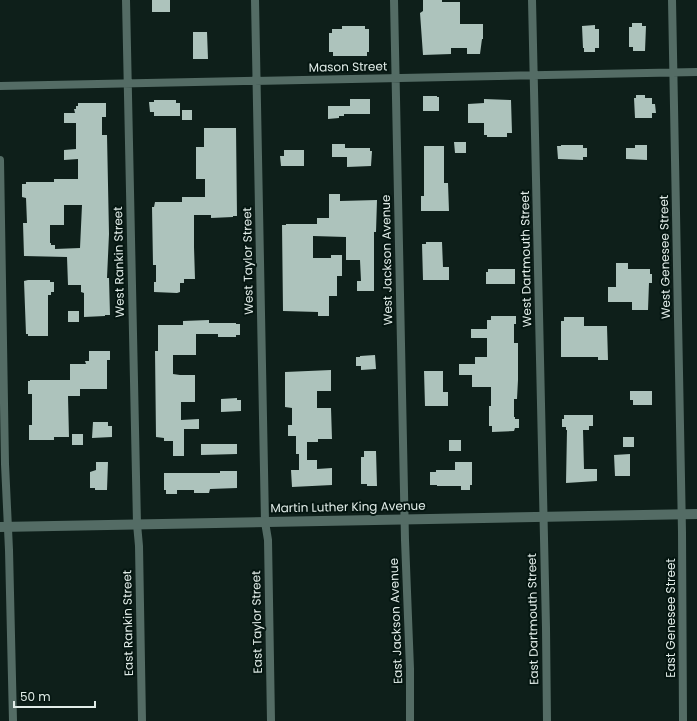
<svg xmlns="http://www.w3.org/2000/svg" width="697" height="721" viewBox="0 0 697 721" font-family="Poppins,sans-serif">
	<rect width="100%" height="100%" fill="#0e1f1a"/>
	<path fill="#adc3bc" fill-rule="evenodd" d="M152,0H170V12H152Z
		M423,0H442V2H460V24H483V39H482L480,54H467V48H451V54L423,55L420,13L423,11Z
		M632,23H642V26H646L645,51H633V47H629V27H632Z
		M595,25V29H599V48H595V52H584V48H583L582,26Z
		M342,26H365V29H369V52H367V56H333V52H329V33H332V29H342Z
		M193,32H207L208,59H193Z
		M636,95H645V98H652V104H655L656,113H652V118H635L634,98H636Z
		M423,96H437V97H439V111H423Z
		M350,99H370V114H344V116H339V118L328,119V106H350Z
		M484,99L511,100L512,133H507V137H487V135H484V123H468V104L484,103Z
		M154,100H176V103H180V116H154V112H150L149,102H154Z
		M78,103H106V117H102V135H107L109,234L107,278H109L110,315H105V316L84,317V293L81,292V285H68L67,257L24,256L23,223H27L26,198L22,197V184H26V182H54V179H78V159L64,160V150L76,149V123H64V113H75L74,109H76V106H78ZM64,205H82L80,248L55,249V245H51V243H50V225H64Z
		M182,110H192V120H182Z
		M204,128H236L237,216H233V217L211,218V215H194V247L195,279H184V283H180V292L177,293L154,292V282H156V265H153L152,207H154L155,202H182V197H205V179H196V147H204Z
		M454,142H466V153H455Z
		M332,144H345V148H370V151H372L371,166L347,167V157H332Z
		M561,145H583V148H587V157H583V160L558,159L557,146H561Z
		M635,145H647V160L626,159V148H635Z
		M424,146H444V183H448L449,211H421V196H424Z
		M284,150H304V166H281L280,156H284Z
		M329,194H340V201L377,200L376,232H374V291H357V281H361L360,260H346V237L313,236V258H331V255H342V276H337V296H329V316H318V312L283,311L282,225H286V224H317V218H329Z
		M426,242H442L443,267H449V280H423L422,244H426Z
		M616,263H628V269H650V274H652V283H649L648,310H632V302H608V287H616Z
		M488,269H515V284H486V272H488Z
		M28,280H50V282H54V292H51V295H48V336H28V334H26L24,281Z
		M68,311H79V322H68Z
		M491,316H516V324H514V343H518V380L517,399H514V417H515V419H519V428H515L514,431L492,432V426H489V406H491V387H472V375H459V364H475V357H487V338H471V329H487V320H491Z
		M564,317H584V326H607L608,360H598V357H561V321H564Z
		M209,320V323H236V324H240V335H236V337H218V334H196V355H173V374L180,375H195V402H181V420L199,419V429H184V456H173V441H164V438L156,437L155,351H158V325H183V321Z
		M89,351H110V360H107V389H80V396H68L69,437H54V440H29V425H32V394H28V381H30V380H70V364H86L85,361H89Z
		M375,355L376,369L361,370V366H356V357H360V356Z
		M331,370V391H317V408H331L332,439H318V442H307V460H317V469L332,468V485L292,487L291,470H299V454H296V436H288V425H292V408L285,407V372Z
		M424,371H443V392H448V406H425Z
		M630,391H652V405H633V400H630Z
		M237,398V400H241V411L221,412V399Z
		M564,415H593V426H589V430H583L584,469H597V481L566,483L567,430H566V427H562V419H564Z
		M93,422H108V426H112V437L92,438Z
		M72,434H83V445H72Z
		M623,437H634V447H623Z
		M449,440H461V451H449Z
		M201,444H237V454L201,455Z
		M364,451H376L377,486H367V484H361V457H364Z
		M630,454V476H615L614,455Z
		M96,462H108L107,490H95V488H90V472L96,470Z
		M455,462H472V485H470V490H461V486H437V485H430V472H436V470H455Z
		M220,471H237V488L210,489L209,493H194V490H177V494H166V490H164V473H220Z"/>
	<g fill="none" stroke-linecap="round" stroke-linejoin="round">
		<path stroke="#546c65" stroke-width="8" d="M126,0L137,524L139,546L142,721
			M255,0L265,522L268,540L271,721
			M394,0L405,540L410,669V721
			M532,0L546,628L547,721
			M672,0L682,532L683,721
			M0,86L697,72
			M0,160L5,464L9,550L13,721"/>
		<path stroke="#546c65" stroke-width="10" d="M0,527L697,514"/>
	</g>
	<g text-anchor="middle" stroke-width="4" stroke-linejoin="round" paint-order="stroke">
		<g font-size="12" fill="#e1ece8" stroke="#051611">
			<text transform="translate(348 67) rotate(-1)" y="4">Mason Street</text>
			<text transform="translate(665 257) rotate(-91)" y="4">West Genesee Street</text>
			<text transform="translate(526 259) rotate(-91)" y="4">West Dartmouth Street</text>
			<text transform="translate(387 260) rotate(-91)" y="4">West Jackson Avenue</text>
			<text transform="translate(248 261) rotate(-91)" y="4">West Taylor Street</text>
			<text transform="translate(119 262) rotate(-91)" y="4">West Rankin Street</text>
			<text transform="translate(348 507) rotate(-1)" y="4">Martin Luther King Avenue</text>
			<text transform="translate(671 618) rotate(-90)" y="4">East Genesee Street</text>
			<text transform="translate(533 619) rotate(-91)" y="4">East Dartmouth Street</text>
			<text transform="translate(396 621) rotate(-92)" y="4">East Jackson Avenue</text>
			<text transform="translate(257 622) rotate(-91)" y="4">East Taylor Street</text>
			<text transform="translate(128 623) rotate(-91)" y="4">East Rankin Street</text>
		</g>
	</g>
	<path d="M14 701v6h81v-6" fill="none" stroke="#e1ece8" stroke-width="2"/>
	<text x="20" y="701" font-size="12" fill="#e1ece8" stroke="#051611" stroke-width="3" paint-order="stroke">50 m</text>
</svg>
